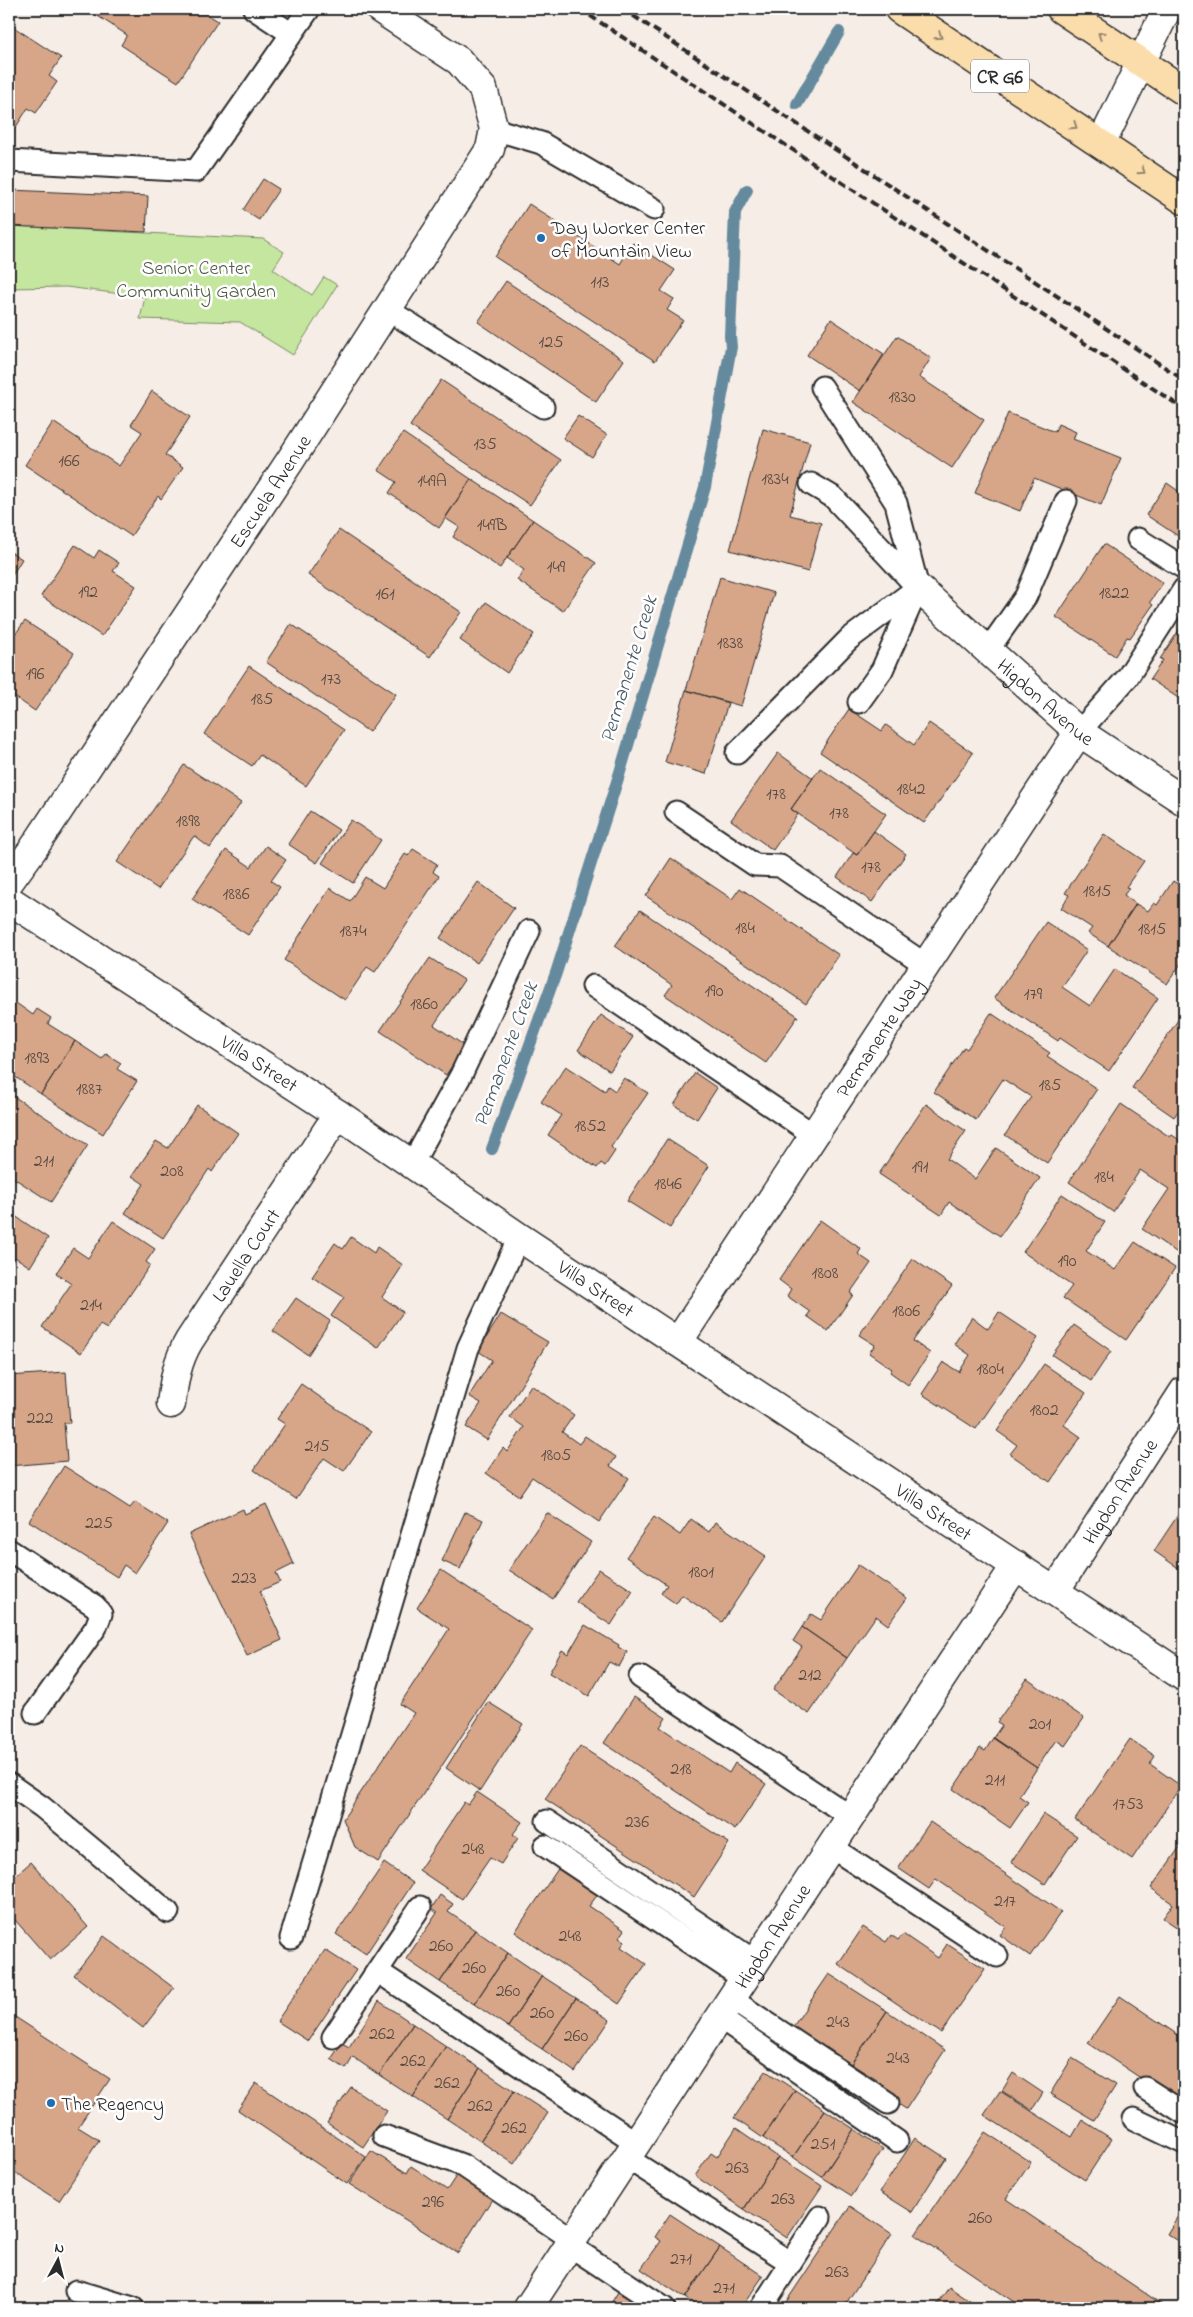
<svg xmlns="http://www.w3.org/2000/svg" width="1193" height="2317" viewBox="0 0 1193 2317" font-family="'Indie Flower',sans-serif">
	<rect width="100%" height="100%" fill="#f7ede7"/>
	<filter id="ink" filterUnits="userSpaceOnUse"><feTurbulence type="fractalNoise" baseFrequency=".02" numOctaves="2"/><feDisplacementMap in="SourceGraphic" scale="10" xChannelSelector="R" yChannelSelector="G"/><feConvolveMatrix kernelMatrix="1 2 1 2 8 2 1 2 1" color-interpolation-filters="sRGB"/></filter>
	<g filter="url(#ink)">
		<path fill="#c5e69e" stroke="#788864" d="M9,226L263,239L284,252L273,269L312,295L324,277L337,285L293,355L240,322L140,319L145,297L66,287L9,288Z"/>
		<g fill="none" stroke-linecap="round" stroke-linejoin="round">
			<path stroke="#658a9e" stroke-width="12" d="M797,104L839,32
				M492,1149L556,973L620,772L705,487L731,347L730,336L735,212L747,190"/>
		</g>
		<path fill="#d7a689" stroke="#2b2b2b" d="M87,9H199L218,21L178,82L121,45L127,35Z
			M9,24L61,58L49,76L57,82L36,113L28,108L9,138Z
			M263,179L279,189L259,220L243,210Z
			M9,190L148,196L146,232L9,226Z
			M529,204L620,264L633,243L675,270L661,291L674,299L667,310L683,320L655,361L495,257Z
			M506,281L624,360L596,402L478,322Z
			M831,319L884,354L860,391L807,355Z
			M897,336L931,358L919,377L984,420L952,468L853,402Z
			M441,380L561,460L530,505L410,426Z
			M152,391L190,417L165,455L183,467L161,499L158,496L131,536L25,465L53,422L119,466L142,432L131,425Z
			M1008,413L1055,432L1058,424L1076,432L1073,439L1121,458L1101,505L1034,478L1020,511L975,493Z
			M578,416L607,435L592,457L563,438Z
			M763,429L810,442L790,515L821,523L808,572L730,550Z
			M403,433L471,479L439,528L389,493L396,482L378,470Z
			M471,479L533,520L500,568L453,537L459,527L445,518Z
			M1167,483L1184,495V540L1146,515Z
			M533,520L596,563L563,611L517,580L524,570L507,558Z
			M339,530L461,612L430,657L308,575Z
			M1104,544L1163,583L1150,602L1153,605L1130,638L1127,637L1115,656L1056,617Z
			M75,545L94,558L99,550L119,563L113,571L136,586L102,636L41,596Z
			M9,551L22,559L9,580Z
			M720,577L774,593L741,706L686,690Z
			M486,602L534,634L507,673L460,640Z
			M25,621L74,653L35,711L9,693V628L16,633Z
			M291,624L396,694L369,732L266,662Z
			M1183,624L1184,625V702L1150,679L1163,660L1160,659Z
			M249,666L344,730L306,786L260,755L252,766L204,734Z
			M686,690L728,703L706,774L665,762Z
			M849,709L882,731L886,725L914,745L929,723L973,753L924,823L820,752Z
			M9,739L13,742L9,749Z
			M778,753L813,778L791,809L798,814L773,850L731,820Z
			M184,765L241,803L210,848L194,836L158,889L117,862Z
			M820,768L886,814L857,855L791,809Z
			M310,811L339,830L317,863L288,844Z
			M351,820L381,840L353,883L322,863Z
			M874,831L906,854L872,902L837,877L853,853L857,855Z
			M1104,834L1144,861L1126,887L1129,888L1124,895L1136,904L1108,946L1088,933L1092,928L1061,908L1069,895L1065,893Z
			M266,846L286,860L271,881L280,887L248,935L192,899L226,850L251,867Z
			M413,849L437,864L433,872L439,876L375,972L367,967L345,1000L284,960L330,888L350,901L365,877L383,888L405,854L408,856Z
			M671,858L732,899L740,888L839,955L806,1004L646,896Z
			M1173,881L1184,888V959L1167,984L1108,946L1136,904L1148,911L1154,903L1157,905Z
			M478,882L514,908L477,963L440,938Z
			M640,910L798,1016L766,1063L665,995L672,985L615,946Z
			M1046,922L1087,950L1062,987L1090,1006L1115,969L1158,998L1109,1071L1060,1038L1058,1041L994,998Z
			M430,958L464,980L434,1025L465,1046L446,1075L380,1031Z
			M16,1003L33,1015L37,1009L51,1018L48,1024L75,1041L41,1094L9,1073V1014Z
			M991,1013L1050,1053L1047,1056L1097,1089L1047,1163L1005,1135L1031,1097L1003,1079L976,1120L934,1092L964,1047L967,1049Z
			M1182,1014L1184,1015V1102L1174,1117L1132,1088Z
			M601,1015L633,1037L610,1071L578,1050Z
			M75,1041L102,1059L106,1054L121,1063L117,1069L137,1081L103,1134L41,1094Z
			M566,1066L605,1091L608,1086L615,1091L624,1078L648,1093L611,1147L615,1151L605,1166L601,1163L597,1168L548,1135L561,1115L541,1102Z
			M695,1073L717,1088L697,1119L674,1105Z
			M10,1094L88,1145L51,1202L9,1175Z
			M926,1104L966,1131L947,1159L975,1179L996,1148L1040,1178L1000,1236L949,1202L941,1215L879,1174Z
			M1121,1104L1170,1137L1172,1135L1184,1143V1253L1182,1256L1142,1229L1169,1189L1140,1170L1113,1212L1069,1182Z
			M197,1105L238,1133L212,1172L209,1169L163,1238L125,1213L144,1184L132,1176L156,1141L168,1148Z
			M667,1139L709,1166L670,1228L627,1201Z
			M1062,1194L1105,1222L1086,1251L1115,1270L1135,1242L1175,1268L1126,1340L1063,1298L1072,1286L1023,1252Z
			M9,1212L48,1238L30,1267L15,1257L9,1267Z
			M820,1220L861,1249L858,1254L871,1263L850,1293L853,1295L828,1331L807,1316L810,1312L787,1296L791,1289L779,1280Z
			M113,1221L155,1249L146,1262L150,1265L107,1329L100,1325L81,1353L42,1327L71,1284L56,1273L73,1248L88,1258Z
			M351,1237L374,1253L377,1247L403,1265L382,1297L403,1312L378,1348L331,1316L344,1297L312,1277L335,1243L343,1249Z
			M913,1259L952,1286L913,1341L930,1353L908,1385L890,1372L892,1369L869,1353L875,1345L859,1335Z
			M296,1298L330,1321L308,1355L273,1331Z
			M999,1312L1038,1338L976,1429L922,1394L943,1362L959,1372L970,1355L954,1344L972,1317L988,1329Z
			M501,1314L548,1342L487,1440L466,1427L481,1403L469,1396L492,1360L478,1351Z
			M1074,1325L1111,1351L1091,1381L1052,1355Z
			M1044,1364L1086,1393L1064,1425L1081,1437L1050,1482L1010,1454L1017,1445L997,1431Z
			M66,1372L70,1423H64L67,1461L9,1466V1376Z
			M301,1384L371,1432L344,1471L324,1458L296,1499L254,1470L285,1424L277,1419Z
			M531,1385L574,1415L562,1432L579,1444L585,1436L616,1457L610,1466L629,1478L599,1522L532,1477L519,1496L486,1473L503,1448L507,1452L524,1427L510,1417Z
			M64,1466L130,1508L135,1502L168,1523L135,1573L124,1565L117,1577L29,1521Z
			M266,1504L294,1564L276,1573L280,1582L260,1591L282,1640L247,1656L189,1534L243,1509L245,1514Z
			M1184,1506V1572L1154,1551Z
			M465,1512L483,1520L460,1569L442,1561Z
			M547,1513L591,1542L553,1599L509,1570Z
			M654,1517L680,1535L691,1519L709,1532L715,1522L766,1556L722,1622L682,1595L676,1604L661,1593L667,1585L626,1557Z
			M858,1565L907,1598L888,1625L876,1616L847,1658L802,1627L811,1614L821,1620Z
			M599,1569L633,1591L611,1625L576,1602Z
			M441,1570L532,1630L378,1862L355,1847L343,1819L414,1713L400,1704L449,1629L417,1608Z
			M585,1625L619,1645L618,1647L627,1652L619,1667L609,1662L589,1696L549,1673L562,1650L568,1654Z
			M802,1627L847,1658L809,1714L773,1690L802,1647L793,1641Z
			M1027,1679L1084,1718L1065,1746L1056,1740L1037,1768L993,1738L1002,1725L997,1722Z
			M634,1697L666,1718L660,1727L729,1773L735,1763L766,1784L735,1830L604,1743Z
			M488,1702L523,1724L480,1791L446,1768Z
			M993,1738L1037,1768L1019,1796L1028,1802L1010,1828L953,1789L980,1748L985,1751Z
			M1130,1739L1155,1756L1150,1764L1181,1786L1132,1859L1075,1820Z
			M580,1746L729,1843L694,1897L545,1799Z
			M477,1792L522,1822L513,1834L518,1838L501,1864L490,1858L462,1899L419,1870L464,1802L468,1805Z
			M1043,1814L1077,1836L1045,1884L1011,1862Z
			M930,1822L1061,1912L1030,1956L1000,1935L1006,1927L936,1879L929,1889L898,1868Z
			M1184,1841V1932L1163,1918L1173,1904L1151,1888Z
			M31,1862L88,1927L50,1960L9,1913V1881Z
			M384,1863L413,1883L366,1954L336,1934Z
			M560,1866L599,1893L589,1906L624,1930L619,1937L625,1941L621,1947L646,1964L619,2004L515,1932Z
			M440,1895L453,1904L448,1912L475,1930L440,1982L406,1959L437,1913L431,1909Z
			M863,1927L886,1942L891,1935L898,1940L903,1934L938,1958L947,1944L985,1969L941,2033L838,1964Z
			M475,1930L508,1953L474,2004L440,1982Z
			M104,1936L174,1988L143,2028L74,1975Z
			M325,1950L356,1970L308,2041L277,2021Z
			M508,1953L542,1976L508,2027L474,2004Z
			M829,1974L887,2011L851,2064L826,2047L823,2053L790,2031Z
			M542,1976L576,1998L542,2049L508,2027Z
			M1120,1996L1184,2039V2093L1178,2103L1088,2043Z
			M576,1998L610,2020L575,2072L542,2049Z
			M379,2001L413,2024L379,2075L353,2057L346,2069L331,2059L342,2043L349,2047Z
			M887,2011L945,2050L906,2109L872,2087L877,2080L851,2064Z
			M9,2013L110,2079L78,2127L99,2140L59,2201L9,2169Z
			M413,2024L446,2046L413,2097L379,2075Z
			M446,2046L480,2068L447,2119L413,2097Z
			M1072,2058L1116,2085L1094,2120L1050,2094Z
			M480,2068L514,2091L480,2141L447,2119Z
			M766,2071L795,2090L763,2138L734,2118Z
			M1013,2073L1043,2093L1032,2110L1002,2091Z
			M256,2083L366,2157L347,2184L238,2110Z
			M351,2087L387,2111L363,2147L327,2123Z
			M795,2090L825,2110L793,2157L763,2138Z
			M514,2091L548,2113L514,2164L480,2141Z
			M1000,2091L1072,2137L1082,2120L1112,2139L1085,2180L984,2115Z
			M825,2110L854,2129L822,2177L793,2157Z
			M736,2128L778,2157L744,2209L695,2176L711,2153L717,2157Z
			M854,2129L883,2149L852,2196L822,2177Z
			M985,2132L1031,2162L1006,2199L1167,2308H1023L915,2235Z
			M915,2138L946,2158L912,2212L880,2192Z
			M371,2151L407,2173L411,2166L447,2190L458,2173L494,2196L458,2253L349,2184Z
			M778,2157L822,2186L787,2238L744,2209Z
			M850,2206L892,2234L843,2308H782Z
			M1184,2206V2244L1167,2234Z
			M670,2214L720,2247L685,2298L641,2269L661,2241L655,2237Z
			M720,2247L763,2276L741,2308H700L685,2298Z
			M949,2287L980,2308H935Z
			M618,2292L643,2308H608Z"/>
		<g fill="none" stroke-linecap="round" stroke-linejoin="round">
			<defs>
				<path id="lane" d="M254,9L292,34
					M494,129L541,143L654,209
					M9,161L196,171L309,9
					M388,310L543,407
					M822,387L896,503L918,588L882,670L859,702
					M811,484L833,497L916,586
					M1138,539L1184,568
					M988,650L1026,596L1066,501
					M1079,732L1127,678L1184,589
					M737,753L849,639L916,589
					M676,812L755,865L780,866L926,965
					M593,986L814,1135
					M412,1164L461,1075L529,931
					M9,1550L95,1606L101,1614L96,1627L35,1713
					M640,1677L851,1817
					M9,1784L42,1807L168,1912
					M547,1821L756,1962
					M545,1846L744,1979
					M831,1847L997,1956
					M291,1938L468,1348L519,1237
					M377,1971L637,2143
					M731,1999L888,2103
					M719,2017L897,2141
					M333,2037L420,1907
					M1145,2088L1184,2113
					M1134,2119L1184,2143
					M384,2136L462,2165L573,2240
					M627,2158L791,2263
					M569,2245L664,2308
					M76,2291L133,2308
					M761,2308L820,2217"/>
				<g id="street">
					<path d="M1101,144L1167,9"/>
					<path id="s1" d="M918,588L1079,732L1184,801"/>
					<path id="s2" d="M9,882L33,849L290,461L490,149L494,129L483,89L459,61L380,9"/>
					<path id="s3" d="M9,900L338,1114L519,1237L1184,1677"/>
					<path id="s4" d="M678,1342L1079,732"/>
					<path id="s5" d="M171,1404C174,1381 177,1361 189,1341L338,1114"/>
					<path id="s6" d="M1055,1591L1184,1391"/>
					<path id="s7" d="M528,2308L1016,1565"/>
				</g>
				<path id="highway" d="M899,9L1184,200
					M1061,9L1184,91"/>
			</defs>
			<use href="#lane" stroke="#2b2b2b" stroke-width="25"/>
			<use href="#street" stroke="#2b2b2b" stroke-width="31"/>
			<use href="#highway" stroke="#2b2b2b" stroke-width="31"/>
			<use href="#lane" stroke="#fff" stroke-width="21"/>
			<use href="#street" stroke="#fff" stroke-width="28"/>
			<use href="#highway" stroke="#fbddab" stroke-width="28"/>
			<path stroke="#2b2b2b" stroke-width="4" stroke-dasharray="8 4" stroke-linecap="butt" d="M580,9L1184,409
				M623,9L1184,380"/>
		</g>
		<defs><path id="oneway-chevron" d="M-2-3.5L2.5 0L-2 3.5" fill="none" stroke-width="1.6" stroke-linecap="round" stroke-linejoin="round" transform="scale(1.25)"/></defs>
		<g stroke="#93846b">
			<use href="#oneway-chevron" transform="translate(1101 35) rotate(-146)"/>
			<use href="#oneway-chevron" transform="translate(939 36) rotate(34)"/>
			<use href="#oneway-chevron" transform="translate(1074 126) rotate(34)"/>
			<use href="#oneway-chevron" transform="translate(1142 171) rotate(34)"/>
		</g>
	</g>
	<g fill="#1f6fb2" stroke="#fff" stroke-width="2">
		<circle cx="541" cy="238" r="5"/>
		<circle cx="51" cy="2103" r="5"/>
	</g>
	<g text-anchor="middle" stroke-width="5" stroke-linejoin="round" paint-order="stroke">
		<g font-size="18" fill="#564a42">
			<text x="600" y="287">113</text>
			<text x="551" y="347">125</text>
			<text x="902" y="402">1830</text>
			<text x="485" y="449">135</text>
			<text x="69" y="466">166</text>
			<text x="775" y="484">1834</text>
			<text x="432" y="486">149A</text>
			<text x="492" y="530">149B</text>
			<text x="556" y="572">149</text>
			<text x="88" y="597">192</text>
			<text x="1114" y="598">1822</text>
			<text x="385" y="599">161</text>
			<text x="730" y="648">1838</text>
			<text x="35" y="679">196</text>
			<text x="331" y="684">173</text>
			<text x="262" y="704">185</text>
			<text x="911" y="794">1842</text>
			<text x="776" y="799">178</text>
			<text x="839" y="818">178</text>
			<text x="188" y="826">1898</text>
			<text x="871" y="872">178</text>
			<text x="1097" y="896">1815</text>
			<text x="236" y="899">1886</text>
			<text x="745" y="933">184</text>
			<text x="1152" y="934">1815</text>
			<text x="353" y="936">1874</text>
			<text x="714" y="996">190</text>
			<text x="1033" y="999">179</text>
			<text x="424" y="1009">1860</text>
			<text x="37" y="1063">1893</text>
			<text x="1050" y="1090">185</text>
			<text x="89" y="1094">1887</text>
			<text x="590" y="1131">1852</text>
			<text x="44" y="1166">211</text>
			<text x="920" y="1172">191</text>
			<text x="172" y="1176">208</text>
			<text x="1104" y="1182">184</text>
			<text x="668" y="1189">1846</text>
			<text x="1067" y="1266">190</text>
			<text x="825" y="1278">1808</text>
			<text x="91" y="1310">214</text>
			<text x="906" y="1316">1806</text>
			<text x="990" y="1374">1804</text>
			<text x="1044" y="1415">1802</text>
			<text x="40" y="1423">222</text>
			<text x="317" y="1451">215</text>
			<text x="556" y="1460">1805</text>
			<text x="99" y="1528">225</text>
			<text x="701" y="1577">1801</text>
			<text x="244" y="1583">223</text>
			<text x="810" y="1680">212</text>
			<text x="1040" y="1729">201</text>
			<text x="681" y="1774">218</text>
			<text x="995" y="1785">211</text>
			<text x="1128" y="1809">1753</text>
			<text x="637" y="1827">236</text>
			<text x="473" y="1854">248</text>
			<text x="1005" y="1906">217</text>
			<text x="570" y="1941">248</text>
			<text x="441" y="1951">260</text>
			<text x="474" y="1973">260</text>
			<text x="508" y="1996">260</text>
			<text x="542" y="2018">260</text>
			<text x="838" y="2027">243</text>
			<text x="382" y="2039">262</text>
			<text x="576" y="2041">260</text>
			<text x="898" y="2063">243</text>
			<text x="413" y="2066">262</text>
			<text x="447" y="2088">262</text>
			<text x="480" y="2111">262</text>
			<text x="514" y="2133">262</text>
			<text x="823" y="2149">251</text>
			<text x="737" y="2173">263</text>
			<text x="783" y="2204">263</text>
			<text x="433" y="2207">296</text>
			<text x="980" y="2223">260</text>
			<text x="681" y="2264">271</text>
			<text x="837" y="2277">263</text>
			<text x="724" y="2293">271</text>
		</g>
		<rect fill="#fff" stroke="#6b6b6b" stroke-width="1" x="971" y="59.5" width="58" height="33" rx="4"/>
		<g font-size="19" font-weight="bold" fill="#2b2b2b">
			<text x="1000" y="83">CR G6</text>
		</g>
		<g font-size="20" fill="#2b2b2b" stroke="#fff" text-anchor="start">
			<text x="551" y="234">Day Worker Center<tspan x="551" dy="23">of Mountain View</tspan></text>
			<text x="61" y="2110">The Regency</text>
		</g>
		<g font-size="20" fill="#525a48" stroke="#fff">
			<text x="196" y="274">Senior Center<tspan x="196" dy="23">Community Garden</tspan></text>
		</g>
		<g font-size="20" fill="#2b2b2b" stroke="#fff">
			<text dy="7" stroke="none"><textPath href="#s2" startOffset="470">Escuela Avenue</textPath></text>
			<text dy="7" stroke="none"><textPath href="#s1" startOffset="171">Higdon Avenue</textPath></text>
			<text dy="7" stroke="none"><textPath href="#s4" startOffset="365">Permanente Way</textPath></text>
			<text dy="7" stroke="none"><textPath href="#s3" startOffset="299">Villa Street</textPath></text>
			<text dy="7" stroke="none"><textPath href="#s5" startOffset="169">Lauella Court</textPath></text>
			<text dy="7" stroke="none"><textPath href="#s3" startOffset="704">Villa Street</textPath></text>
			<text dy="7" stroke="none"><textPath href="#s6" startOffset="119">Higdon Avenue</textPath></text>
			<text dy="7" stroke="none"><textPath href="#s3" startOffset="1109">Villa Street</textPath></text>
			<text dy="7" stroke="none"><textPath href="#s7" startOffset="445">Higdon Avenue</textPath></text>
		</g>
		<g font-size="21" font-style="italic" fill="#485a65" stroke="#fff">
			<text transform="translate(628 669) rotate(-73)" y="7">Permanente Creek</text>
			<text transform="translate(505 1054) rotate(-70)" y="7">Permanente Creek</text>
		</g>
	</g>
	<rect width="1193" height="2317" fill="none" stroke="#fff" stroke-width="30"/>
	<rect x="15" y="15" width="1163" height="2287" fill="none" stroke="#2b2b2b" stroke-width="2" filter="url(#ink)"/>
	<g transform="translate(58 2260) rotate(7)" stroke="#ffffff" stroke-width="4" paint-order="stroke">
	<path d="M0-4L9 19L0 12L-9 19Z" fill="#2b2b2b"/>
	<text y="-8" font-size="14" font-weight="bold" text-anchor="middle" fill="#2b2b2b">N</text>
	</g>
</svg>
